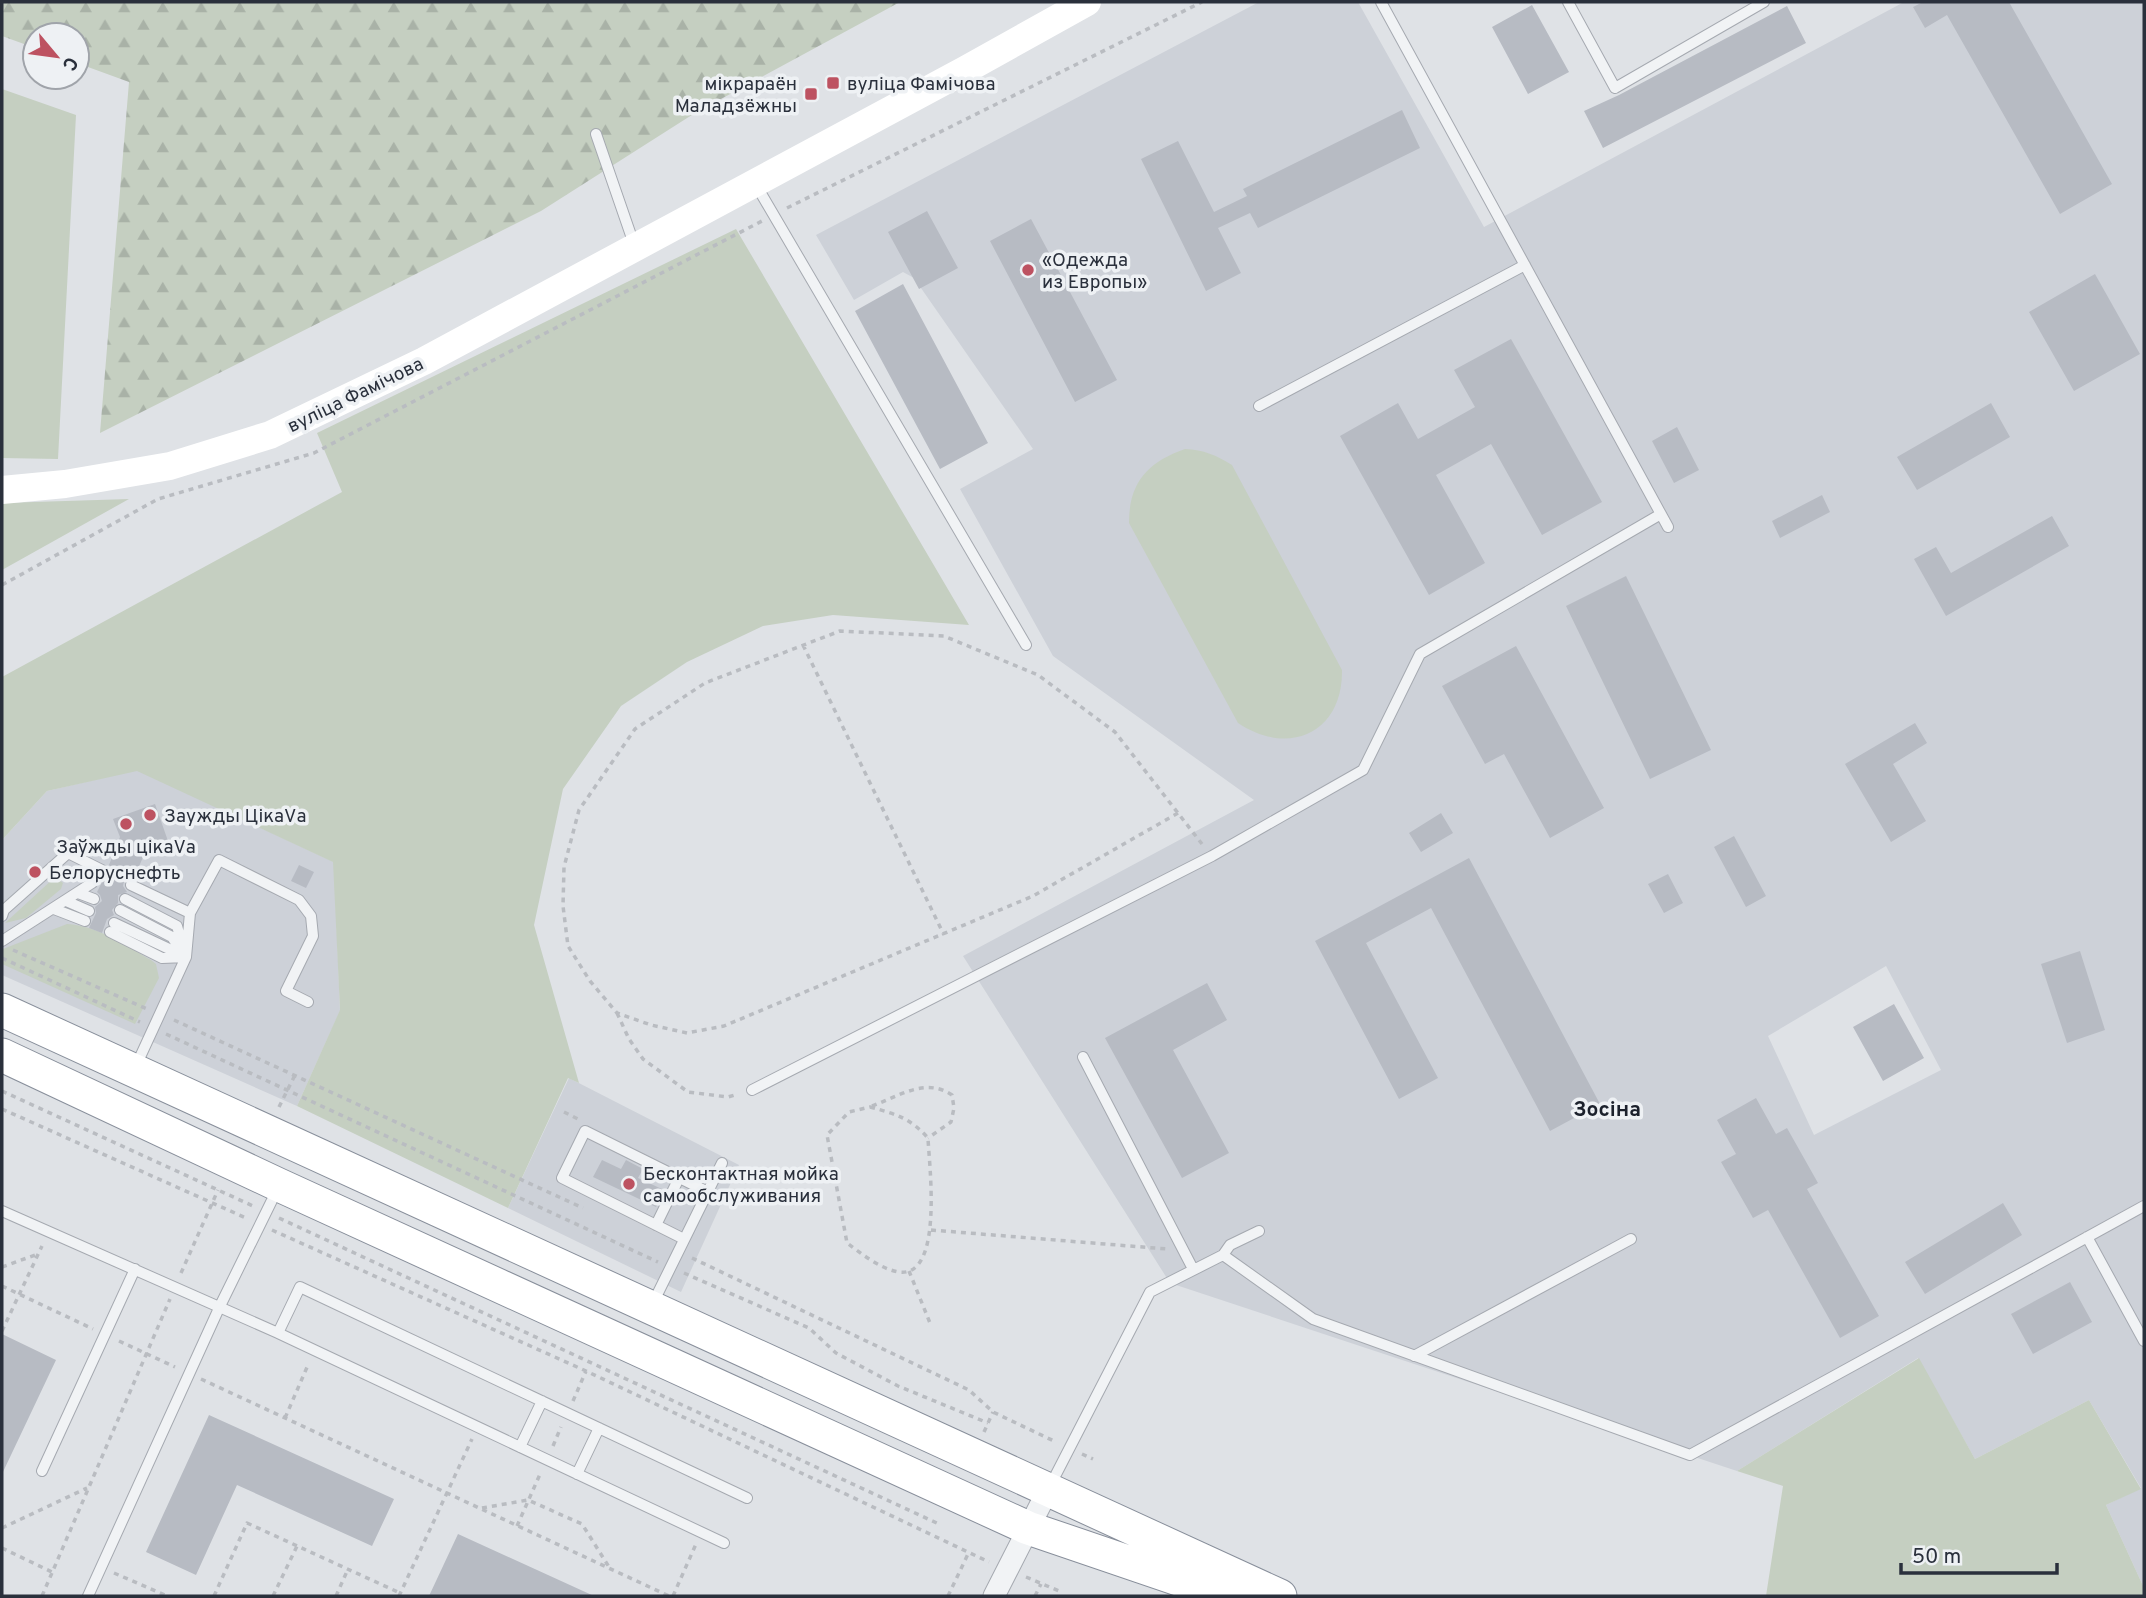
<svg xmlns="http://www.w3.org/2000/svg" width="2146" height="1598" font-family="Overpass,sans-serif">
	<style>
		.built { fill: #cdd1d8; fill-rule: evenodd }
		.green { fill: #c5cfc1 }
		.forest { fill: url(#forest-firs) }
		.building { fill: #b7bbc3 }
		.lines { fill: none; stroke-linecap: round; stroke-linejoin: round }
		.service-casing { stroke: #a5a9b0; stroke-width: 12 }
		.minor-casing { stroke: #a5a9b0; stroke-width: 23 }
		.trunk-casing { stroke: #888f9b; stroke-width: 35 }
		.path { stroke: #b9bcc1; stroke-width: 3.5; stroke-dasharray: 5 5; stroke-linecap: butt }
		.service { stroke: #f1f3f5; stroke-width: 10 }
		.minor { stroke: #f1f3f5; stroke-width: 21 }
		.secondary { stroke: #fff; stroke-width: 28 }
		.trunk { stroke: #fff; stroke-width: 33 }
		.poi-dot { fill: #bd5261; stroke: #eef1f4; stroke-width: 2.5 }
		.labels { text-anchor: middle; stroke-width: 7; stroke-linejoin: round; paint-order: stroke }
		.poi-label { font-size: 19px; fill: #2a303c; stroke: #eef1f4; text-anchor: start }
		.street-label { font-size: 19px; fill: #2a303c; stroke: #eef1f4 }
		.neighbourhood-label { font-size: 21px; font-weight: bold; fill: #1c212c; stroke: #eef1f4 }
	</style>
	<defs>
		<pattern id="forest-firs" width="22" height="20" patternUnits="userSpaceOnUse" patternTransform="scale(1.75)"><rect width="22" height="20" fill="#c5cfc1"/><path d="M5 1l3.5 6h-7zM16 11l3.5 6h-7z" fill="#a9b2a7"/></pattern>
	</defs>
	<rect width="100%" height="100%" fill="#dfe2e6"/>
	<path class="built" d="M1259,2H1358L1484,227L1904,2H2144V1588L2106,1505L2141,1488L2089,1400L1975,1459L1918,1358L1737,1471L1170,1283L963,956L1254,800L1053,656L960,489L1033,449L914,278L903,272L854,300L816,235ZM1886,966L1941,1070L1814,1135L1768,1036Z
		M137,770L334,862L340,1011L297,1106L2,975V840L47,791Z
		M569,1078L739,1165L681,1292L508,1208Z"/>
	<path class="green" d="M2,89L76,115L58,459L2,458Z
		M736,229L969,625L833,615L763,626L687,662L621,706L563,789L534,925L579,1083L568,1078L508,1208L297,1106L340,1010L333,862L137,771L47,791L2,840V677L342,492L317,433Z
		M1185,449C1204,450 1216,455 1232,465L1342,670C1343,733 1289,757 1238,723L1129,523C1129,482 1148,462 1185,449Z
		M129,499L2,570V503Z
		M55,877L63,883L61,889L26,918L5,923Z
		M67,924C98,926 125,945 151,960L156,964L159,978L135,1024L2,964L3,949Z
		M1919,1358L1975,1459L2089,1400L2141,1489L2106,1505L2144,1588V1596H1766L1783,1486L1737,1471Z"/>
	<path class="forest" d="M2,2H900L695,113L541,211L100,433L129,82L77,63V35H35V48L2,36Z"/>
	<path class="building" d="M1923,2H2009L2112,184L2060,214L1947,15L1925,28L1913,7Z
		M1532,5L1569,72L1528,94L1492,27Z
		M1787,6L1806,43L1603,148L1584,111L1619,95Z
		M1402,110L1420,148L1258,228L1250,213L1218,228L1241,273L1206,291L1141,159L1178,141L1214,212L1247,196L1243,189Z
		M927,211L958,268L919,289L888,232Z
		M1031,219L1117,380L1075,402L990,241Z
		M2095,274L2140,354L2074,391L2029,312Z
		M903,284L988,443L940,469L855,311Z
		M1511,339L1602,502L1542,535L1491,444L1436,475L1485,563L1429,595L1340,436L1398,403L1418,439L1475,407L1454,370Z
		M1991,403L2010,437L1917,490L1897,457Z
		M1677,427L1699,470L1674,483L1652,441Z
		M1822,495L1830,512L1780,538L1772,521Z
		M2052,516L2069,546L1946,616L1914,559L1936,547L1951,573Z
		M1626,576L1711,750L1650,779L1566,606Z
		M1516,646L1604,808L1550,838L1504,754L1485,764L1442,686Z
		M1915,723L1927,743L1893,764L1926,821L1891,842L1845,764Z
		M155,804L168,841L147,848L134,878L130,877L124,881L123,886L127,892L118,895V903L112,910L114,915L107,919L102,933L89,928L96,913L95,907L102,901L100,895L97,892L100,886L104,879H110L113,875V868L109,865L120,837L113,819Z
		M1441,813L1453,833L1421,852L1409,833Z
		M1734,836L1766,896L1746,907L1714,847Z
		M1469,858L1600,1104L1550,1131L1431,908L1366,943L1438,1078L1399,1099L1315,941Z
		M299,865L314,872L306,888L291,881Z
		M1668,874L1683,903L1664,913L1648,884Z
		M2080,951L2105,1030L2067,1043L2041,964Z
		M1207,983L1227,1020L1173,1050L1229,1153L1182,1178L1105,1038Z
		M1894,1004L1924,1058L1883,1081L1853,1027Z
		M1756,1098L1776,1134L1787,1128L1818,1183L1807,1189L1879,1316L1840,1338L1768,1210L1753,1218L1721,1162L1736,1154L1717,1120Z
		M602,1160L621,1169L626,1160L643,1169L638,1178L664,1190L656,1207L593,1177Z
		M2003,1203L2022,1235L1925,1294L1905,1262Z
		M2070,1282L2092,1322L2033,1354L2011,1314Z
		M2,1334L56,1360L2,1474Z
		M209,1415L394,1499L372,1546L237,1485L196,1575L146,1552Z
		M458,1534L594,1596H429Z"/>
	<g class="lines">
		<g class="service-casing">
			<path id="service" d="M1381,2L1668,527
				M1568,2L1615,88L1764,2
				M596,134L635,247
				M756,185L1026,645
				M1259,406L1525,265
				M131,885L190,913L186,957L135,1068
				M78,893L94,899
				M125,899L177,926L184,951
				M66,901L89,911
				M54,909L85,921
				M120,910L172,937L180,949
				M190,913L219,860L299,900L311,916L313,936L286,991L308,1002
				M2,916L4,910L68,853L106,872
				M114,923L184,956
				M110,932L162,958L186,957
				M2,941L92,883L101,870
				M1083,1057L1193,1269
				M752,1090L1212,856L1363,770L1420,654L1661,514
				M2,1211L278,1333L724,1543
				M656,1225L679,1178
				M2087,1237L2144,1341
				M684,1239L562,1178L585,1131L708,1192
				M1223,1255L1313,1319L1690,1455L2144,1206
				M653,1303L722,1163
				M278,1333L300,1287L747,1498
				M1414,1356L1631,1239
				M520,1447L542,1401
				M42,1471L135,1269
				M577,1474L599,1428
				M1050,1486L1150,1292L1223,1255L1230,1245L1259,1231
				M88,1596L220,1306L278,1188"/>
		</g>
		<g class="minor-casing">
			<path id="minor" d="M994,1596L1049,1488"/>
		</g>
		<g class="trunk-casing">
			<path id="trunk" d="M2,1010L1280,1596
				M2,1055L279,1185L1028,1528L1228,1596"/>
		</g>
		<path class="path" d="M787,208L1202,2
			M2,585L158,499L314,453L762,221
			M803,645L944,935
			M1178,813L1033,896L724,1026L687,1033L651,1025L617,1013L590,981L568,946L563,906L564,867L579,810L635,729L705,683L840,631L944,636L1038,675L1115,732L1202,844
			M13,950L147,1009
			M2,958L140,1022
			M617,1013L629,1039L643,1059L688,1092L728,1097L738,1094
			M174,1020L583,1208
			M166,1034L658,1262
			M2,1091L253,1206
			M872,1106C899,1096 926,1077 952,1095L954,1108L951,1122L928,1138
			M279,1107L294,1077
			M870,1107C896,1114 910,1118 928,1138C929,1164 944,1278 899,1272C880,1269 862,1254 847,1243L827,1135L849,1112Z
			M2,1109L246,1218
			M564,1112L578,1119
			M279,1218L941,1525
			M272,1230L586,1371L989,1562
			M931,1230L1167,1249
			M692,1258L969,1390L993,1412L1056,1442
			M2,1267L38,1254
			M909,1271L930,1323
			M181,1273L218,1190
			M684,1273L809,1328L836,1353L898,1386L988,1423
			M2,1286L93,1329
			M2,1331L42,1246
			M119,1341L175,1367
			M201,1379L669,1596
			M573,1401L586,1371
			M285,1418L308,1365
			M984,1432L993,1412
			M553,1446L561,1427
			M1082,1454L1093,1459
			M482,1508L528,1500L582,1524L609,1567
			M517,1526L541,1472
			M2,1528L87,1488
			M2,1548L52,1572
			M114,1573L167,1596
			M1026,1577L1059,1591
			M42,1596L170,1299
			M214,1596L247,1523L400,1593
			M273,1596L297,1546
			M336,1596L348,1569
			M399,1596L472,1439
			M673,1596L696,1544
			M948,1596L968,1554
			M1035,1596L1041,1584"/>
		<use href="#service" class="service"/>
		<use href="#minor" class="minor"/>
		<path class="secondary" d="M2,490L65,484L170,466L270,435L424,361L965,70L1087,2"/>
		<use href="#trunk" class="trunk"/>
	</g>
	<g class="poi-dot">
		<rect x="826" y="76" width="14" height="14" rx="3.5"/>
		<rect x="804" y="87" width="14" height="14" rx="3.5"/>
		<circle cx="1028" cy="270" r="7"/>
		<circle cx="150" cy="815" r="7"/>
		<circle cx="126" cy="824" r="7"/>
		<circle cx="35" cy="872" r="7"/>
		<circle cx="629" cy="1184" r="7"/>
	</g>
	<g class="labels">
		<g class="poi-label">
			<text x="797" y="90" text-anchor="end">мікрараён<tspan x="797" dy="22">Маладзёжны</tspan></text>
			<text x="847" y="90">вуліца Фамічова</text>
			<text x="1042" y="266">«Одежда<tspan x="1042" dy="22">из Европы»</tspan></text>
			<text x="164" y="822">Заужды ЦікаVа</text>
			<text x="126" y="853" text-anchor="middle">Заўжды цікаVа</text>
			<text x="49" y="879">Белоруснефть</text>
			<text x="643" y="1180">Бесконтактная мойка<tspan x="643" dy="22">самообслуживания</tspan></text>
		</g>
		<g class="street-label">
			<text transform="translate(355 394) rotate(-26)" y="7">вуліца Фамічова</text>
		</g>
		<g class="neighbourhood-label">
			<text x="1607" y="1116">Зосіна</text>
		</g>
	</g>
	<rect width="2146" height="1598" fill="none" stroke="#2a303c" stroke-width="7"/>
	<g transform="translate(56 56) rotate(119)"><circle r="33" fill="#eef1f4" stroke="#a0a4aa" stroke-width="2"/>
	<path d="M0-5L12 26L0 18L-12 26Z" fill="#bd5261"/>
	<text y="-10" font-size="19" font-weight="bold" text-anchor="middle" fill="#2a303c">С</text>
	</g>
	<path d="M1901 1563v10h156v-10" fill="none" stroke="#2a303c" stroke-width="3.5"/>
	<text x="1912" y="1563" font-size="21" fill="#2a303c" stroke="#eef1f4" stroke-width="5" paint-order="stroke">50 m</text>
</svg>
